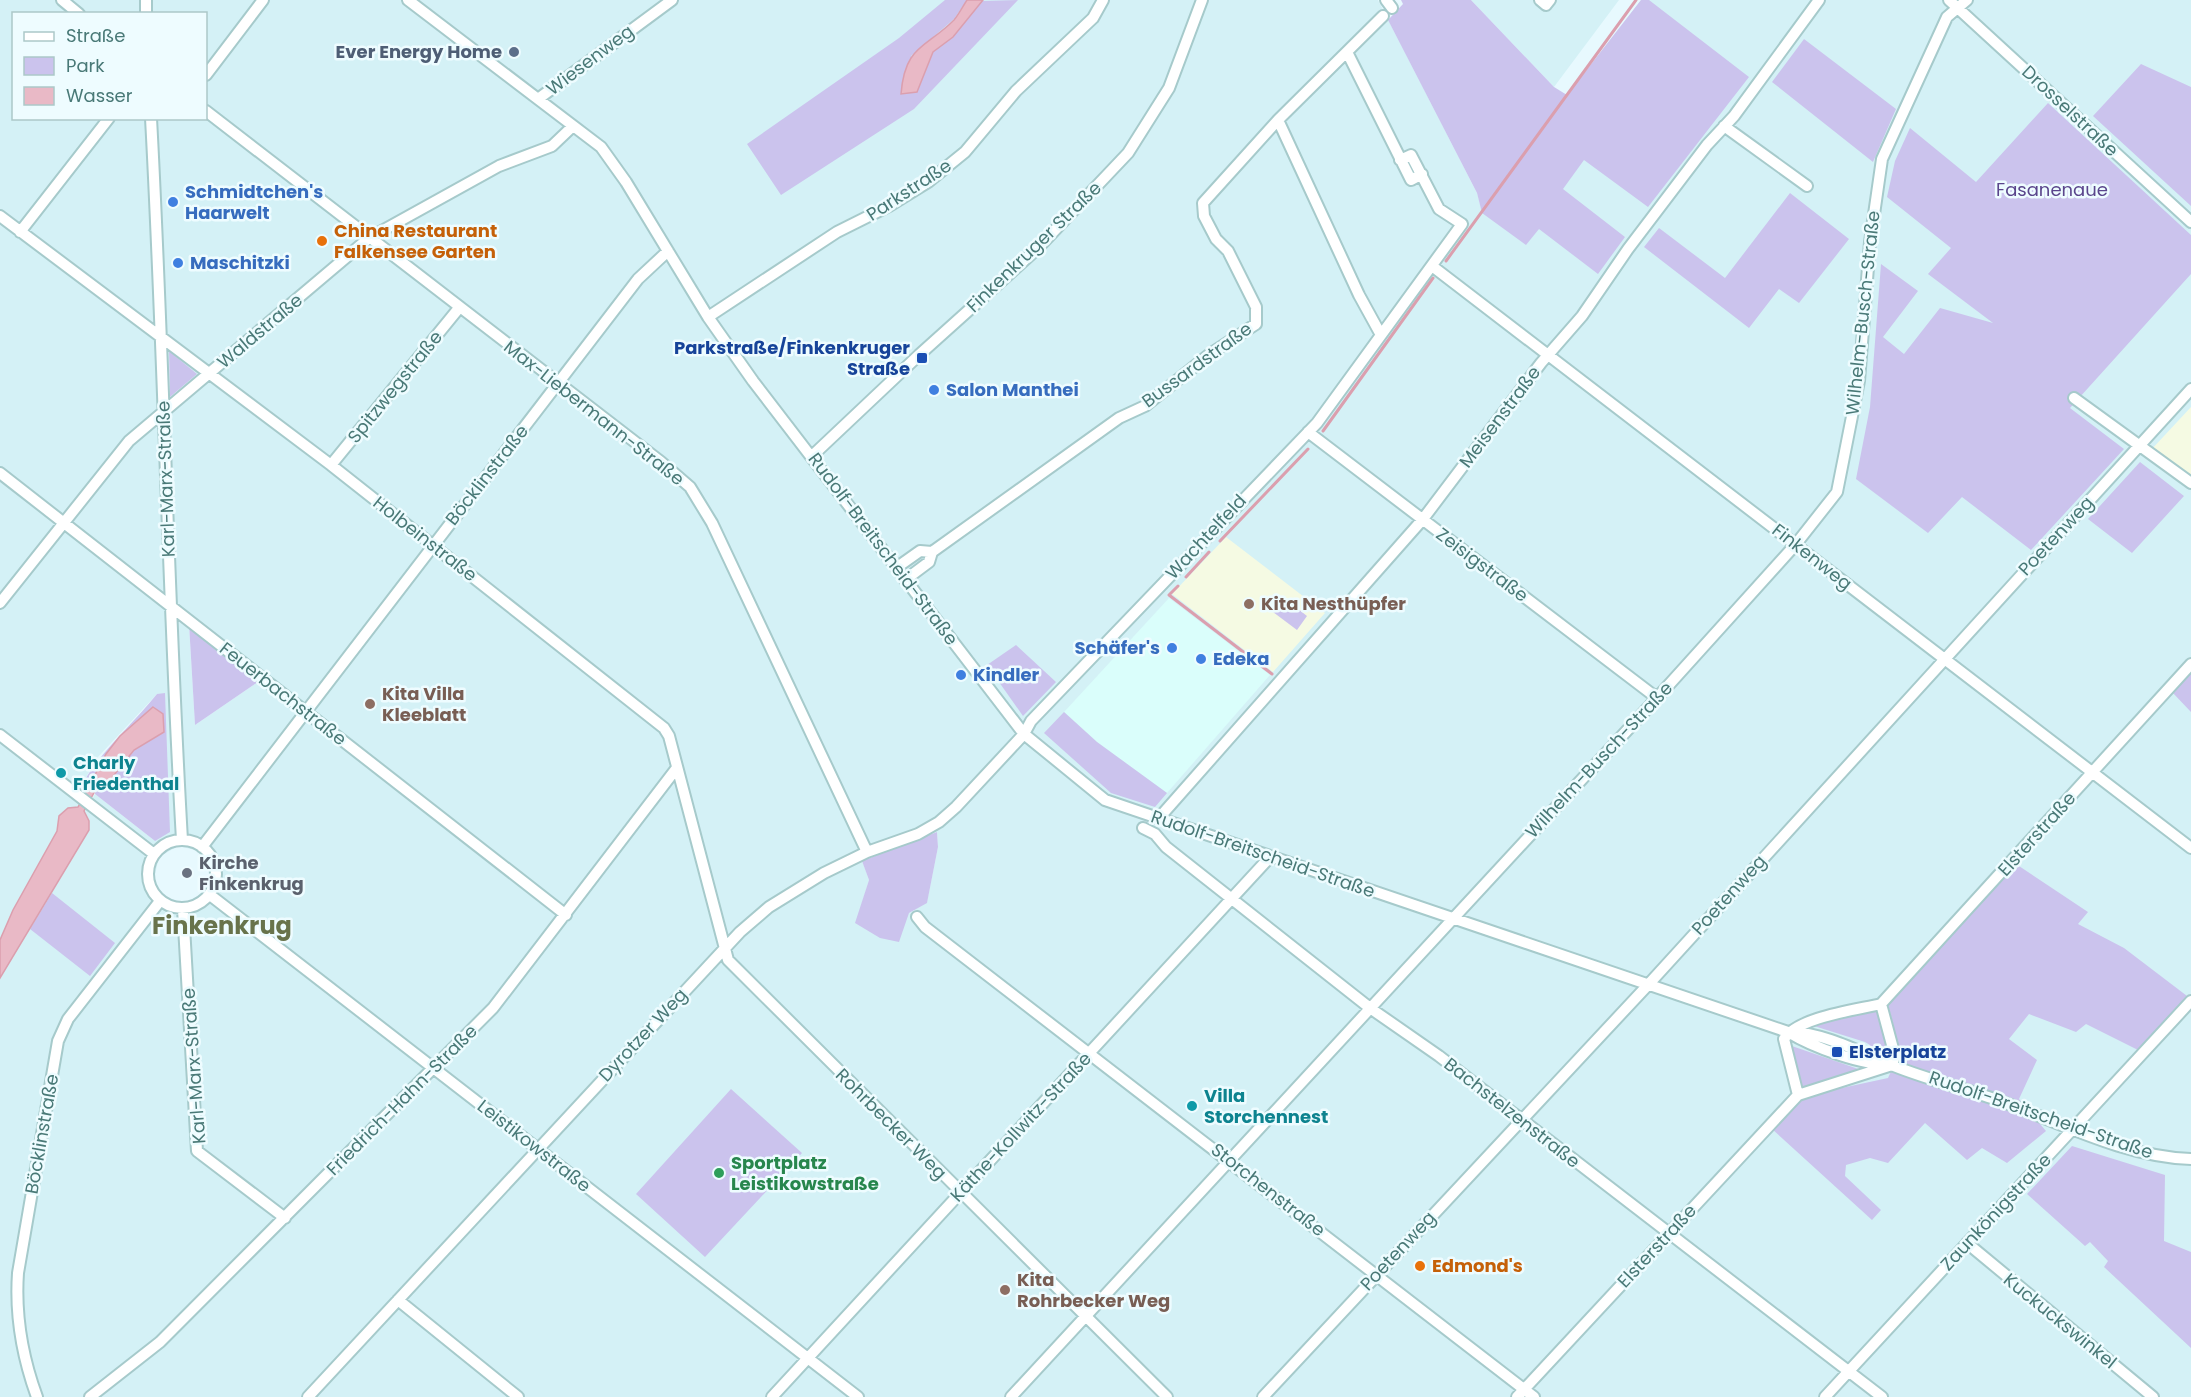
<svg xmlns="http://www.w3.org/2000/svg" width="2191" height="1397" font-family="Poppins,sans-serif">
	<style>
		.residential { fill: #d4f1f6; fill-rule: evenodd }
		.commercial { fill: #dafefb }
		.education { fill: #f5fae3 }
		.green { fill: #cbc3ed }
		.water { fill: #e9b9c6; stroke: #db9fae; stroke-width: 1.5 }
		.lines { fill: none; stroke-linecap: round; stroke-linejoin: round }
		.stream { stroke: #db9fae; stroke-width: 3 }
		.minor-casing { stroke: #a6cacb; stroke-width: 14 }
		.minor { stroke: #fff; stroke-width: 10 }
		.service-dot { fill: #5c6f8a; stroke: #eefcff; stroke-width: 2 }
		.shop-dot { fill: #3f7fe0; stroke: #eefcff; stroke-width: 2 }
		.food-dot { fill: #e8710a; stroke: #eefcff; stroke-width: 2 }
		.transit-dot { fill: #1a4fb4; stroke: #eefcff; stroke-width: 2 }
		.education-dot { fill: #8d6e63; stroke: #eefcff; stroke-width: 2 }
		.culture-dot { fill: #0f9aa8; stroke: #eefcff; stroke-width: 2 }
		.worship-dot { fill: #6b7280; stroke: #eefcff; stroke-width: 2 }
		.leisure-dot { fill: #2e9e5b; stroke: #eefcff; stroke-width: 2 }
		.labels { text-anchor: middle; stroke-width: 5; stroke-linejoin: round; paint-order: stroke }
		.service-label { font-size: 18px; font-weight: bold; fill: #4e5e75; stroke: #eefcff; text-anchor: end }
		.street-label { font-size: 18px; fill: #497977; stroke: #eefcff }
		.park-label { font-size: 18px; fill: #5a458c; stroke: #eefcff }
		.shop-label { font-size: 18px; font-weight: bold; fill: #366cbe; stroke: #eefcff; text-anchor: start }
		.food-label { font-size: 18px; font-weight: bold; fill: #c56008; stroke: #eefcff; text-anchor: start }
		.transit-label { font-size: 18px; font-weight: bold; fill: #164399; stroke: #eefcff; text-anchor: end }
		.education-label { font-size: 18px; font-weight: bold; fill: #785e54; stroke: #eefcff; text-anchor: start }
		.culture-label { font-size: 18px; font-weight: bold; fill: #0d838f; stroke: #eefcff; text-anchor: start }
		.worship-label { font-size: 18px; font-weight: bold; fill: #5b616d; stroke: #eefcff; text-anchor: start }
		.leisure-label { font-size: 18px; font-weight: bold; fill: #27864d; stroke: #eefcff; text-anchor: start }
		.district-label { font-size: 24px; font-weight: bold; fill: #68734b; stroke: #eefcff }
	</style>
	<rect width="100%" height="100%" fill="#e7f9fe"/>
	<path class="residential" d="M0,0H1378L1477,193L1482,212L1641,0H2191V1397H0V978L89,830V821L84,812L95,794L155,841L157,694L98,757L82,784L88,789L78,807L68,808L58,823L57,831L13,910L0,940ZM14,14H206V118H14ZM169,351L196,374L171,397H170ZM189,625L258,682L195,725ZM937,832L938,847L927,902L909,913L856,923L869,880L862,860ZM178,846L199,851L210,870L205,891L187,903L165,898L154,879L159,857Z
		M1471,0H1619L1554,87Z"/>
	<path class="commercial" d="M1169,598L1270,675L1167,793L1097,742L1064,712Z"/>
	<path class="education" d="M2191,407V476L2151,450Z
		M1226,537L1325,613L1273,672L1172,594Z"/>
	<path class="green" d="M945,0H967L954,19L911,56L917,92L933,52L953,37L982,1L1018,0L914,109L781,195L747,144L899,38Z
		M1401,0H1471L1554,87L1567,95L1641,0H1649L1749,77L1648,207L1584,160L1563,189L1625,237L1598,274L1539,229L1526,245L1482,213L1477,193L1388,20L1403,4Z
		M1804,39L1896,109L1873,162L1772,82Z
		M2141,64L2191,87V206L2093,116Z
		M2048,103L2191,235V274L2070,408L2124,449L2031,550L1962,497L1928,533L1856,479L1870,407L1881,264L1918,291L1883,337L1904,354L1940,308L1993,323L1928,274L1951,248L1887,197L1895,161L1910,128L1976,182Z
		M1790,193L1849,239L1799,303L1779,289L1749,328L1644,247L1659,228L1725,278Z
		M169,351L197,374L170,397Z
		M2140,462L2184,496L2132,553L2088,519Z
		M1284,598L1307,616L1297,630L1273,612Z
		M189,624L258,682L195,725Z
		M1016,645L1056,682L1023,716L987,665Z
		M2191,671V712L2172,692Z
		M165,693L170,832L155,841L95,794V791L107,784L134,750L163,732L154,707L120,736L88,789L82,784C104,748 131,726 157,694Z
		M1064,712L1097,742L1167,793L1155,807L1111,793L1044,733Z
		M937,832L938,847L927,903L909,913L899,942L880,938L855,923L869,880L862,861Z
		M2013,862L2088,912L2078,924L2124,948L2191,999L2142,1052L2086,1024L2076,1032L2029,1014L2009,1039L2037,1060L2019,1099L2046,1131L2007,1163L1982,1148L1967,1160L1925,1123L1888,1163L1870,1158L1846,1165L1845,1176L1881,1210L1872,1220L1771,1128L1800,1097L1888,1078L1900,1052L1888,1004Z
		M52,893L115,943L90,976L30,929Z
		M1879,1008L1890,1058L1869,1051L1870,1045L1865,1042L1814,1026Z
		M1789,1045L1867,1072L1800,1092Z
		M731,1089L802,1153L705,1257L636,1194Z
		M2072,1146L2165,1175L2164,1241L2191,1252V1348L2104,1267L2108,1261L2090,1242L2085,1246L2027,1194Z"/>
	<path class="water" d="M967,0H983L953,37L933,52L917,92L901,94C905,45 925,49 954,20C959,14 963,6 967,0Z
		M153,707L163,714L164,732L134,750L107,784L95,791L84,811L89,821V830L0,978V940L13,910L57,831L59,816L68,808L78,807L106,754L120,736Z"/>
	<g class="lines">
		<path class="stream" d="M1446,261L1636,0
			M1323,431L1433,278
			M1220,541L1308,449
			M1186,577L1209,552
			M1178,586L1169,595L1272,674"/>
		<g class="minor-casing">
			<path id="minor" d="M62,0L79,14
				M146,0V14
				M408,0L601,147L626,182L708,317L753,381L1024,734L1105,800L1788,1032C1814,1048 1862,1065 1892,1065
				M1386,0L1392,8
				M1540,0L1546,5L1550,0
				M1949,0L2191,222
				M1347,52L1411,180L1422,174
				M206,75L263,0
				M538,99L672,0
				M206,111L661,462L690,487L712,523L867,852
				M151,118C164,359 168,600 182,840
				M1278,120L1359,295L1381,335
				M1724,126L1807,186
				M0,216L331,465L664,728L669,736L728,960L1167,1397
				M20,232L109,118
				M1432,266L2191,848
				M708,317L837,232L889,206L928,182L965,152L1016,91L1093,18L1103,0
				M2074,398L2191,483
				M1308,432L1657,698
				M812,456L919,355L1038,248L1128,153L1169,88L1202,0
				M331,465L459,308
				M0,473L566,915
				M896,568L920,551L932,552L1119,418L1145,406L1210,354L1256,324V307L1228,251L1216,239L1204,216L1203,203L1278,120L1383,16
				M905,580L929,562L932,552
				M0,603L129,441L369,238L499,166L552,146L573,126
				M0,735L154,854
				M1159,818L1423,519L1541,363L1582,316L1628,249L1707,145L1734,116L1819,0
				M1143,828L1155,834L1166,847L1370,1008L1439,1056L1882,1397
				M148 874a34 34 0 1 1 68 0a34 34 0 1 1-68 0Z
				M202,847L638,279L668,251
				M210,895L858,1397
				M183,909L197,1151L285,1218
				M917,917L925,927L1534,1397
				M1881,1004L2191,664
				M1790,1032C1826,1033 1861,1053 1894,1066C1929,1080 1967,1089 2003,1102C2063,1124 2126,1157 2191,1159
				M1798,1095L1784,1039C1798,1017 1856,1010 1881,1004
				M1798,1095L1892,1065L1895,1056L1881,1004
				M1967,1243L2153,1397
				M398,1300L518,1397
				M37,1397C22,1356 15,1316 18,1273L58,1041L68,1019L160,901
				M90,1397L160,1342L493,1008L676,769
				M308,1397L740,932L769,907L824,873L867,852L918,834L939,822L956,807L1024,734L1031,721L1317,423L1462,224L1439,209L1411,155L1400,160
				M772,1397L1270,857
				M1011,1397L1657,698L1796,544L1837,492L1859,381L1870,242L1882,159L1947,17L1967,0
				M1263,1397L1647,986L2191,389
				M1517,1397L1798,1095
				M1825,1397L2191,1001"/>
		</g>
		<use href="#minor" class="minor"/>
	</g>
	<circle class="service-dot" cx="514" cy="52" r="6"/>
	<g class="shop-dot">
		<circle cx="173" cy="202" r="6"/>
		<circle cx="178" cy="263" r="6"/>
		<circle cx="934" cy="390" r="6"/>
		<circle cx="1172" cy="648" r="6"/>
		<circle cx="1201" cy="659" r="6"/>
		<circle cx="961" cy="675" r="6"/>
	</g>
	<g class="food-dot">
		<circle cx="322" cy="241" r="6"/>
		<circle cx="1420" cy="1266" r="6"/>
	</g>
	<g class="transit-dot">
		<rect x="916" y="352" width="12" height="12" rx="3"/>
		<rect x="1831" y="1046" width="12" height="12" rx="3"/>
	</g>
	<g class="education-dot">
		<circle cx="1249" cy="604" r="6"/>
		<circle cx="370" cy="704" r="6"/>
		<circle cx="1005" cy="1290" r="6"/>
	</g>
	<g class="culture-dot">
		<circle cx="61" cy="773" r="6"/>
		<circle cx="1192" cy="1106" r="6"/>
	</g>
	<circle class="worship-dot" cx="187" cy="873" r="6"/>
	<circle class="leisure-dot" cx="719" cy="1173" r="6"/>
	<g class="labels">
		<g class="service-label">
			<text x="502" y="58">Ever Energy Home</text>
		</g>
		<g class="street-label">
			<text transform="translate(590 60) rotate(-37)" y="6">Wiesenweg</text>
			<text transform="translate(2070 111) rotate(43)" y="6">Drosselstraße</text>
			<text transform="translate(909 190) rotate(-33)" y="6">Parkstraße</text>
			<text transform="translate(1034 247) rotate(-44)" y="6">Finkenkruger Straße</text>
			<text transform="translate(1863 313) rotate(-84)" y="6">Wilhelm-Busch-Straße</text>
			<text transform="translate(260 331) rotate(-40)" y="6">Waldstraße</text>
			<text transform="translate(1197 365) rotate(-36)" y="6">Bussardstraße</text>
			<text transform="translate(395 387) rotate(-51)" y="6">Spitzwegstraße</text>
			<text transform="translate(594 413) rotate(38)" y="6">Max-Liebermann-Straße</text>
			<text transform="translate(1500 417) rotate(-53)" y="6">Meisenstraße</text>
			<text transform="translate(487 475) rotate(-52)" y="6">Böcklinstraße</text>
			<text transform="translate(166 479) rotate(-92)" y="6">Karl-Marx-Straße</text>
			<text transform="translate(2056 536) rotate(-47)" y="6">Poetenweg</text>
			<text transform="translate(1206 537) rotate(-47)" y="6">Wachtelfeld</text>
			<text transform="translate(425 539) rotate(38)" y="6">Holbeinstraße</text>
			<text transform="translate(883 549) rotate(53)" y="6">Rudolf-Breitscheid-Straße</text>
			<text transform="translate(1812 557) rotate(38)" y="6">Finkenweg</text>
			<text transform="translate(1482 565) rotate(37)" y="6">Zeisigstraße</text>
			<text transform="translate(283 694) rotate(38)" y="6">Feuerbachstraße</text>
			<text transform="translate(1599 760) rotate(-47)" y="6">Wilhelm-Busch-Straße</text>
			<text transform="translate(2037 834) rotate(-48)" y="6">Elsterstraße</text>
			<text transform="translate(1263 854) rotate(19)" y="6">Rudolf-Breitscheid-Straße</text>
			<text transform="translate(1729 895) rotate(-48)" y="6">Poetenweg</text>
			<text transform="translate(643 1035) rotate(-47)" y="6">Dyrotzer Weg</text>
			<text transform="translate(194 1066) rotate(-94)" y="6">Karl-Marx-Straße</text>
			<text transform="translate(402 1100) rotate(-45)" y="6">Friedrich-Hahn-Straße</text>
			<text transform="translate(1512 1113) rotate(38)" y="6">Bachstelzenstraße</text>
			<text transform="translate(2041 1115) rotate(19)" y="6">Rudolf-Breitscheid-Straße</text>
			<text transform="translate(891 1124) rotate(45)" y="6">Rohrbecker Weg</text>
			<text transform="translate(1021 1127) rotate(-47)" y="6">Käthe-Kollwitz-Straße</text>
			<text transform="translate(42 1134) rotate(-80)" y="6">Böcklinstraße</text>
			<text transform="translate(534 1146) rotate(38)" y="6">Leistikowstraße</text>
			<text transform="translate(1268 1190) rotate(38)" y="6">Storchenstraße</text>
			<text transform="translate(1996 1212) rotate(-47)" y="6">Zaunkönigstraße</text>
			<text transform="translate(1657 1246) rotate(-47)" y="6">Elsterstraße</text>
			<text transform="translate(1398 1251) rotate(-47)" y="6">Poetenweg</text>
			<text transform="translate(2060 1321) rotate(39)" y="6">Kuckuckswinkel</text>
		</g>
		<g class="park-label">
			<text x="2052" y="196">Fasanenaue</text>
		</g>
		<g class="shop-label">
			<text x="185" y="198">Schmidtchen's<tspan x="185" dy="21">Haarwelt</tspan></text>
			<text x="190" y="269">Maschitzki</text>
			<text x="946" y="396">Salon Manthei</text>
			<text x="1160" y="654" text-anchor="end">Schäfer's</text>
			<text x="1213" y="665">Edeka</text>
			<text x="973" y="681">Kindler</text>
		</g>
		<g class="food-label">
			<text x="334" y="237">China Restaurant<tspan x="334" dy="21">Falkensee Garten</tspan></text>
			<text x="1432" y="1272">Edmond's</text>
		</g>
		<g class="transit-label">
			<text x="910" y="354">Parkstraße/Finkenkruger<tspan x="910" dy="21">Straße</tspan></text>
			<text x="1849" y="1058" text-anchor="start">Elsterplatz</text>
		</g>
		<g class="education-label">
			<text x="1261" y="610">Kita Nesthüpfer</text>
			<text x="382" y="700">Kita Villa<tspan x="382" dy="21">Kleeblatt</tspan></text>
			<text x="1017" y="1286">Kita<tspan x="1017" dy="21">Rohrbecker Weg</tspan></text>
		</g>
		<g class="culture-label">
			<text x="73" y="769">Charly<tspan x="73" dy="21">Friedenthal</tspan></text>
			<text x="1204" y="1102">Villa<tspan x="1204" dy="21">Storchennest</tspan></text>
		</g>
		<g class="worship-label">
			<text x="199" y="869">Kirche<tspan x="199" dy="21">Finkenkrug</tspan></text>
		</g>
		<g class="leisure-label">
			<text x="731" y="1169">Sportplatz<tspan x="731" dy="21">Leistikowstraße</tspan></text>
		</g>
		<g class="district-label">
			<text x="222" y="934">Finkenkrug</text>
		</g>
	</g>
	<rect x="12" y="12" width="195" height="108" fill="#eefcff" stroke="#acc8c9" stroke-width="1.5"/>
	<rect x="24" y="32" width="30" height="9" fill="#ffffff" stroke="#acc8c9" stroke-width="1.5"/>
	<text x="66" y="42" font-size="18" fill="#497977">Straße</text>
	<rect x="24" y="57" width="30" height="18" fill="#cbc3ed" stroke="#acc8c9" stroke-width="1.5"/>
	<text x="66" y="72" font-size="18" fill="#497977">Park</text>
	<rect x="24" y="87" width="30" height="18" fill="#e9b9c6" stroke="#acc8c9" stroke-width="1.5"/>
	<text x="66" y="102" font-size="18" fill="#497977">Wasser</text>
</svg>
